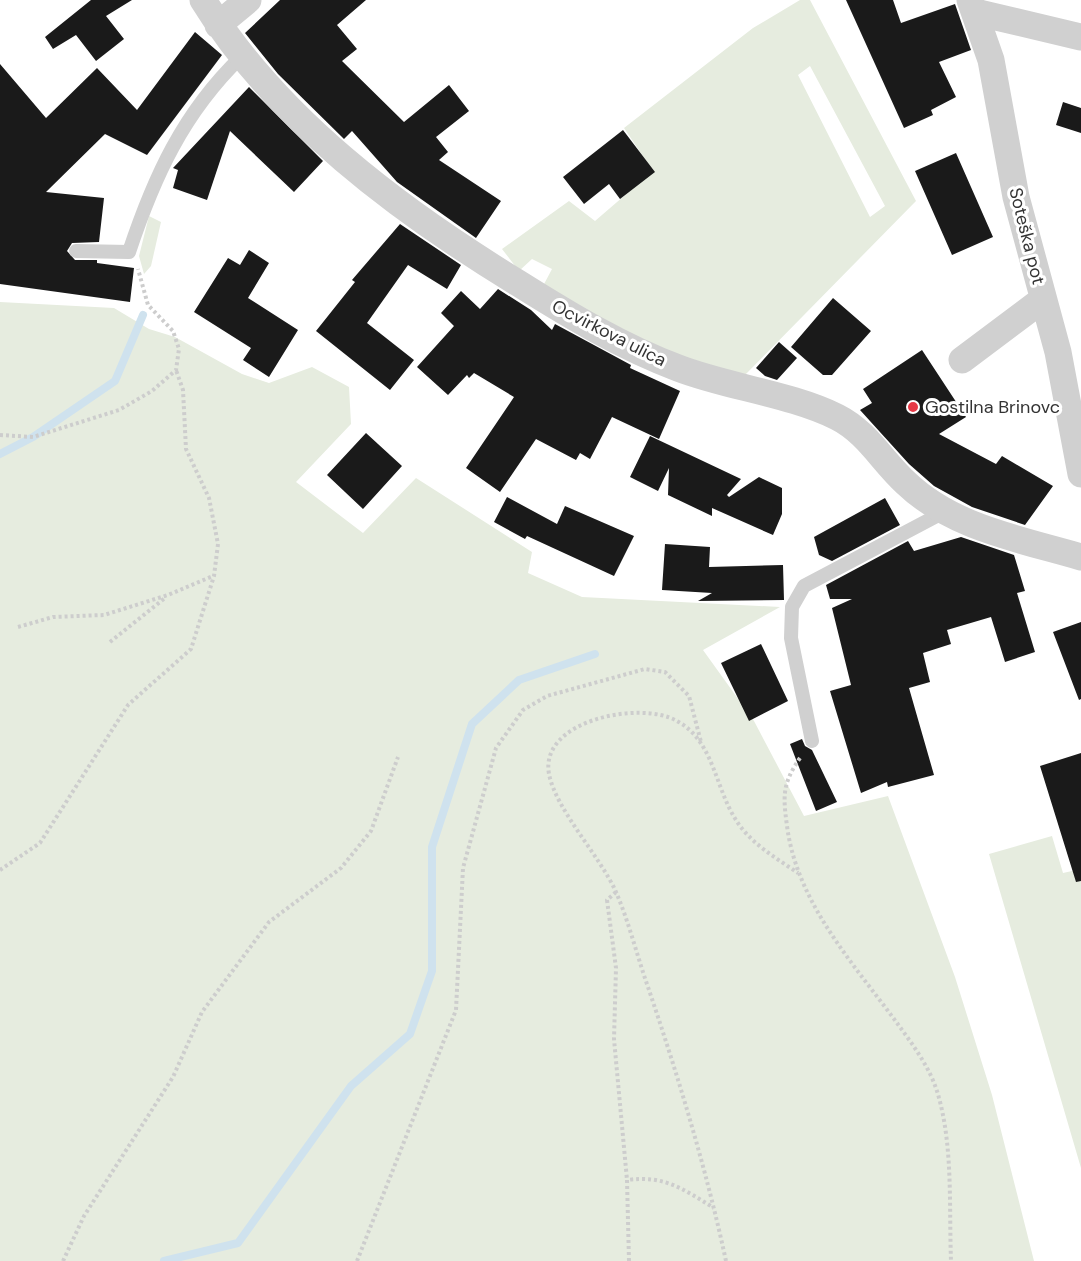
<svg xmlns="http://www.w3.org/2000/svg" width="1081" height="1261" font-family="'DM Sans',sans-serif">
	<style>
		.green { fill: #e6ecdf; fill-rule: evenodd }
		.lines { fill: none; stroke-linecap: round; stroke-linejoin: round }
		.stream { stroke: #cfe2ee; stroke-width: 8 }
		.building { fill: #1a1a1a }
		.path { stroke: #cdcdcd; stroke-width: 4; stroke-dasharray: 3 3; stroke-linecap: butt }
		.lane { stroke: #d0d0d0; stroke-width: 14 }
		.street { stroke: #d0d0d0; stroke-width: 27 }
		.poi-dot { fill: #e63946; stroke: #fff; stroke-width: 2 }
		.labels { text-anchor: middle; stroke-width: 6; stroke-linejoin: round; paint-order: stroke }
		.street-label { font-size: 18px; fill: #333; stroke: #fff }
		.poi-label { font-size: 18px; fill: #333; stroke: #fff; text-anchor: start }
	</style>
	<rect width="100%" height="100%" fill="#fff"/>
	<path class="green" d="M800,0H810L916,201L744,376L660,351L543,286L552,269L532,259L519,271L502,249L569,201L595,221L653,171L624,128L753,28ZM810,66L885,206L870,217L798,75Z
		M149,216L161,222L151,266L144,274L139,256Z
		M0,302L114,308L149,329L175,337L242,374L269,383L312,367L349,387L351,424L296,482L363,533L416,478L532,552L528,573L582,597L780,607L703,650L754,721L804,816L888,796L955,977L992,1095L1034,1261H0Z
		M1052,836L1063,873L1081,869V1168L989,854Z"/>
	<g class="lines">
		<path class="stream" d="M0,454L33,437L115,381L143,315
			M164,1261L238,1243L351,1086L410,1034L432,971V847L472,724L519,680L595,654"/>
	</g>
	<path class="building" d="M91,0H132L106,16L124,39L96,61L76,35L53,49L45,37Z
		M280,0H366L337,25L357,49L342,61L404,122L449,85L469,111L436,137L448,152L439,160L501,201L476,238L397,182L352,131L344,139L278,74L245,33Z
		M846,0H893L901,23L955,4L971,50L939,62L956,97L931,110L933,115L904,128Z
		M195,32L222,55L147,155L105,134L46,192L104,198L99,242L72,243L67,251L75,260H97V263L134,268L130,302L0,284V64L46,118L97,68L137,110Z
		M249,87L323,161L294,192L230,131L207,200L173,188L178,170L173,168Z
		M1063,102L1081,108V133L1056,125Z
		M623,130L655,172L620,199L609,184L584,204L563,177Z
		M956,153L993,237L952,255L915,171Z
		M400,224L461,265L447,289L408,265L367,323L414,360L390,390L316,331L355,282L352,280Z
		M249,250L269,263L248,298L298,330L269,377L243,360L251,348L194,312L228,258L240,265Z
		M498,289L531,310L552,330L555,324L631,365L630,368L680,391L659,439L612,417L590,459L580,453L576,460L536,439L500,492L466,468L514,397L474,373L469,378L467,375L448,395L417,367L454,326L441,313L461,291L480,309Z
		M833,298L871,331L832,375H823L791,347Z
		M779,342L797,358L777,380L765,376L756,368Z
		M922,350L966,417L939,434L996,464L1002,456L1053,486L1025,525L972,507L934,486L909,464L860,410L872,403L863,389Z
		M366,433L402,466L363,509L327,475Z
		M650,436L741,479L727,495L729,497L759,477L782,488V514L773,535L712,508V516L668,495L669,468L658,491L630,477Z
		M507,497L557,524L565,506L634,536L614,576L527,536L525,539L494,522Z
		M885,498L900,525L832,561L819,555L814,537Z
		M961,537L1014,555L1025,591L1017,593L1035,652L1005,662L991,617L947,630L951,644L923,653L930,682L909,688L934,775L888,787L887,782L861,793L830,691L851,685L832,608L852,599H830L826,585L908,541L914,551Z
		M665,544L710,547L709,567L783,565L784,600L698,601L712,593L662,590Z
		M1081,622V699L1079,700L1053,632Z
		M761,644L788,701L749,721L721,663Z
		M802,739L805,746L812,750L837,802L816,811L790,744Z
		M1081,753V881L1076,882L1040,766Z"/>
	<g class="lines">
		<path class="path" d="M0,435L33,437L119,410L152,391L176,370L179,349L173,331L148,305L138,269
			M18,627L53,617L104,615L168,595L213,576
			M110,642L165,598
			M800,758C782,784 783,796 787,826C797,903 853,963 897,1023C913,1045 932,1070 939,1098C953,1149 949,1208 951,1261
			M0,870L40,843L128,705L191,649L214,576L218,544L209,498L186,449L183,390L176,370
			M616,892L607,900L616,968L614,1039L627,1180
			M63,1261L84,1216L173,1077L202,1012L269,922L341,868L371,831L398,757
			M357,1261L456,1010L463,868L496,748L523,710L547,696L645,669L665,672L689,696L701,742
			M629,1261L627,1180C665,1175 683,1189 714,1208
			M726,1261C706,1168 678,1076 648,987C637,956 629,922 616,892C600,856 556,810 549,774C539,720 641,700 677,721C714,741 715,788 736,820C750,843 776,858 798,873"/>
		<path class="lane" d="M76,251L129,252C154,177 183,113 241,57
			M812,741L791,638L792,607L804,586L944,512"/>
		<path class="street" d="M203,0C276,119 400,211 518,283C569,315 622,347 678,368C727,387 791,394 837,417C867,432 882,461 906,483C953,528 1020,539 1081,557
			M970,0L991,60L1016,197L1058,352L1081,474
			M975,12L1081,37
			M218,25L248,0
			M962,360L1042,300"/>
	</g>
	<circle class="poi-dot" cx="913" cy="407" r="6"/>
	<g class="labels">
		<g class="street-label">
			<text transform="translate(1027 236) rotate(76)" y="6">Soteška pot</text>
			<text transform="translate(609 333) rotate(27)" y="6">Ocvirkova ulica</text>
		</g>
		<g class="poi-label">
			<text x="925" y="413">Gostilna Brinovc</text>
		</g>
	</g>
</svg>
